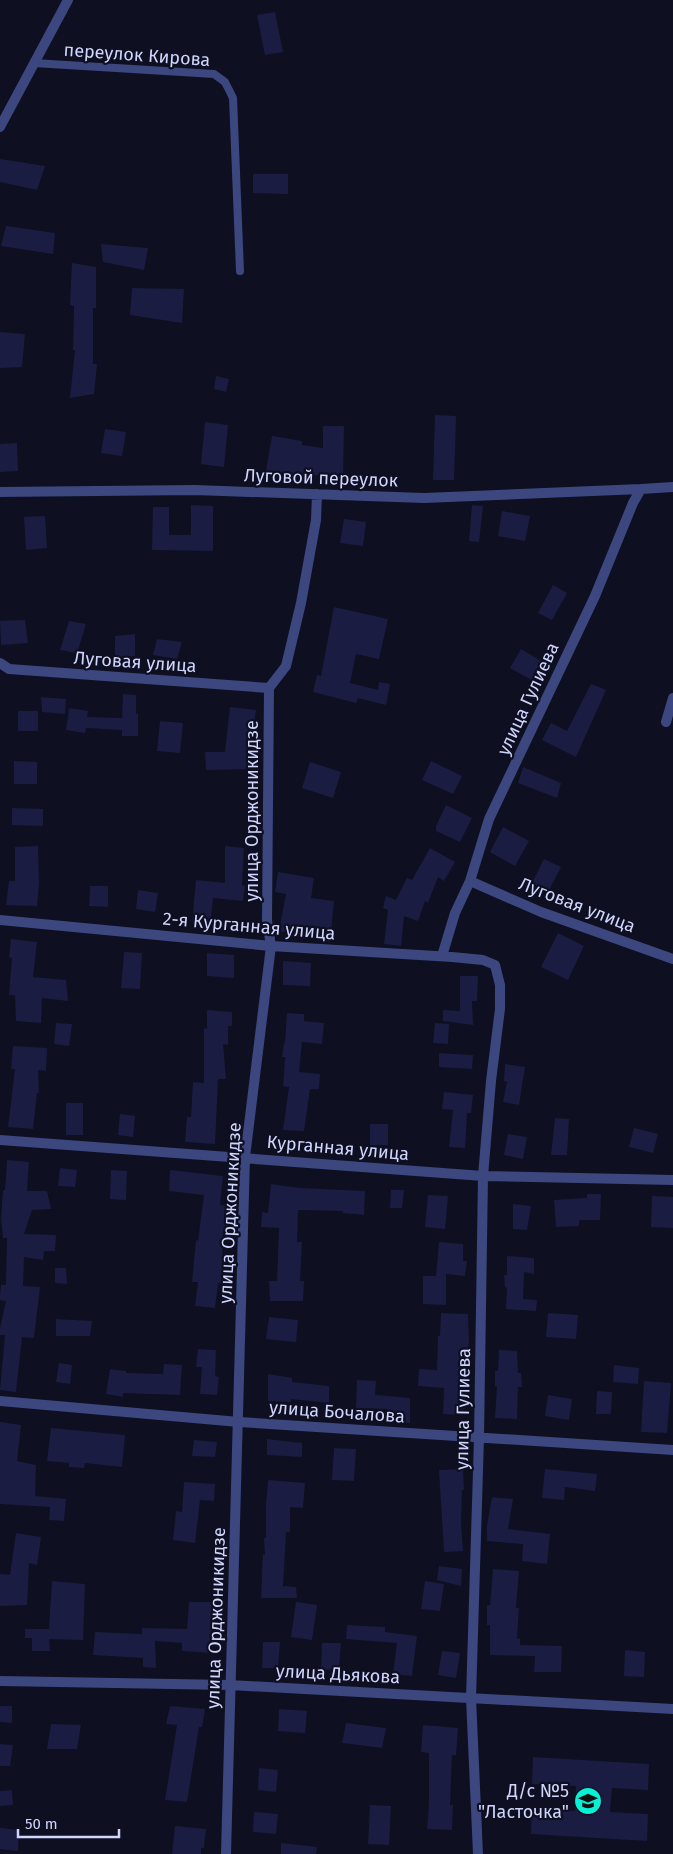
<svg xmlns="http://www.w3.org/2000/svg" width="673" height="1854" font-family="'Fira Sans',sans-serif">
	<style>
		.building { fill: #1b1c41 }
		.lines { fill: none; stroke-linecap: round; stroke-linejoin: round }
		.service { stroke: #3b477e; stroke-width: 8 }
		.minor { stroke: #3b477e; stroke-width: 10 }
		.tertiary { stroke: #3b477e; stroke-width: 10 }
		.labels { text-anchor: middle; stroke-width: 4.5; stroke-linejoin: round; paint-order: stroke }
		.street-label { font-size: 18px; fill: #d0d5fd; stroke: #0e0f21 }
		.poi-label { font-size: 18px; fill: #d0d5fd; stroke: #0e0f21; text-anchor: end }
	</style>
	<rect width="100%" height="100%" fill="#0e0f21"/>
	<path class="building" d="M275,12L283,52L265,55L257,15Z
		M0,159L45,166L37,190L0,182Z
		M253,174H288V194L253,193Z
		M6,226L55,233L53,254L1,246Z
		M101,244L148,248L144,270L103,262Z
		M72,263L96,267V308H93V364H97L94,394L70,398L75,350H73L74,306L70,305Z
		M132,288L184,289L182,323L130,315Z
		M0,332L25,334L22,367L0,368Z
		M216,376L229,379L226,392L214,389Z
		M435,415L456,416L454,480H433Z
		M205,422L228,425L224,467L201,464Z
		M323,426H344L343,475H305V478L285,475L284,480L265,476L272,436L302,441V445L323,448Z
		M105,429L126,432L122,456L101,453Z
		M17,443L18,471L0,472V444Z
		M191,505L213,506V551L152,550L153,507H169V535H191Z
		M472,505L483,506L479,542L469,541Z
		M502,511L530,516L525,541L498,536Z
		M45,516L47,548L26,550L24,517Z
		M344,519L366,522L363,546L340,543Z
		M553,585L567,593L552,620L538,613Z
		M334,607L388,619L379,659L356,654L350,683L378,690L379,682L390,684L386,705L358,698L356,703L313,692L317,675L321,676Z
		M25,620L28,643L1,645L0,621Z
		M69,621L86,624L77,653L60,650Z
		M135,634V656L115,658V636Z
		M157,639L182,642L177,659L153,655Z
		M521,649L548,665L537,683L510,668Z
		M591,684L606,690L576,757L542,740L551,723L567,731Z
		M123,694L136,695V714H138V736H122V730L86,728L85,733L66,730L69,708L88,711L87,717L122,718Z
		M41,697L66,699L65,714L42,712Z
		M230,707L256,710L252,741L253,769L206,770L205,752H225Z
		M18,711H38V731H18Z
		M160,721L183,723L180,753L157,751Z
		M14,761L37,762V784H14Z
		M431,761L462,776L453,794L422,780Z
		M310,762L341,772L333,798L302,788Z
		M523,767L561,783L557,798L518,783Z
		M446,805L472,818L460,842L436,831V826Z
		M12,808L43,809V826L12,825Z
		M503,827L529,841L515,866L490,852Z
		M38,846L39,883L37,906L6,905L9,881H15V847Z
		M225,846L244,848L242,885L245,886L243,901L213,898L210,926L192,924L196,880L225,883Z
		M430,848L455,862L444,881L438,877L428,903L425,901L418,921L404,916L401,946L384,944L388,910L383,908L386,896L396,900L407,878L412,880Z
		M544,859L561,867L548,892L532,883Z
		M278,872L314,878L311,898L334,901L330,942L314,940L315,938L279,931L286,894L275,892Z
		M90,886H108V907L89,906Z
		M138,890L158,893L155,912L136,909Z
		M558,933L584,946L568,980L541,967Z
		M11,939L37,942L33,977L66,980L68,1001L42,998L41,1023L16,1021L15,995H9L12,958L9,957Z
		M124,952L142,953L140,989L121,988Z
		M207,953L234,955V978L207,976Z
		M283,961L311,963L310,986L283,985Z
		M460,976H478L477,1001H472L473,1025L443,1021V1010L460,1011Z
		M207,1010L232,1012V1026H228V1045L223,1044L226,1079H218L215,1144L185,1142L187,1117H191L193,1082L204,1083V1028L207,1029Z
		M287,1013L304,1014V1021L324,1023L322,1044L302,1042L299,1072L320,1074L319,1089H310L304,1131L283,1130L289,1087L283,1086L285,1057H282L284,1043H285Z
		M56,1023L72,1024L69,1046L54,1044Z
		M435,1023L449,1024L448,1044L433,1043Z
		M13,1046L47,1048L46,1071L38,1070L39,1093H37L33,1129L8,1127L15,1069H11Z
		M439,1053L473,1055L472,1069L439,1067Z
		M505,1064L525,1067L519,1105L503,1102L507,1082L504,1081Z
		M444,1092L473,1095L471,1113H467L465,1148L449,1147L453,1110L442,1109Z
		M66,1103H83V1135H66Z
		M120,1114L135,1116L133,1137L118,1135Z
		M555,1118L569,1119L567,1155H551Z
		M370,1124H388V1145H370Z
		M634,1128L658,1134L653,1153L629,1147Z
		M508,1134L527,1137L523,1159L504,1155Z
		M7,1160L29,1162L27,1191H47L51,1209L32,1210L24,1234L56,1235L55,1251H44L43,1260L24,1257L23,1286L40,1287L34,1338L22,1337L16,1392L0,1390L5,1335H0V1328L6,1301L0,1300V1296L1,1285H6L7,1238H3L1,1219L3,1190H5Z
		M60,1168L77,1170L75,1187L58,1186Z
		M111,1170L127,1171L126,1200L110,1199Z
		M170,1170L223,1176L220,1205L228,1206L225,1232L223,1231L222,1269L224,1270L223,1284L218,1283L215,1308L195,1306L198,1282H192L196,1240L198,1241L204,1195L169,1191Z
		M271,1184L300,1188L365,1191L364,1215L343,1213V1211L298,1210L297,1242H302L300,1281H304L303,1301H270L269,1281H277L279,1228L261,1227L262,1212L268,1213Z
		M391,1190H404L402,1208H390Z
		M587,1194H601L600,1220H579V1226L556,1227L554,1200L587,1198Z
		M428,1195L448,1196L445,1229L425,1227Z
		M652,1196L673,1197V1228L651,1227Z
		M513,1204L531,1206L527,1230L513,1229Z
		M439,1242L463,1244V1261H467L465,1276L446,1274V1305L423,1304V1276H436Z
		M507,1256L534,1258V1274L524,1272L523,1299L537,1300L536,1311L506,1309L507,1288L505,1287L504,1275H507Z
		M55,1268H66L67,1284L55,1283Z
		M441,1313L468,1314L469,1339L464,1415L443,1414L444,1388L418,1386L419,1369L437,1370L438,1336H440Z
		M548,1313L578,1315L576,1339L546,1337Z
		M269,1317L298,1320L296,1342L266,1339Z
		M56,1319L92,1321L90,1336H56Z
		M198,1349L216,1350L215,1376L219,1377L217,1395L200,1394L202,1367H196Z
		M499,1350L517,1351L518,1373H521L522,1387H518L517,1419L495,1418L497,1386H495V1371H498Z
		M59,1363L72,1365L70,1384L56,1382Z
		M164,1364L182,1365L180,1395L123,1393V1397L106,1394L110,1369L126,1371V1373L163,1374Z
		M614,1365L639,1368L638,1384L613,1382Z
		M268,1374L292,1378V1382L329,1386V1403L291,1399V1402L268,1401Z
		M357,1380L376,1381L375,1395L410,1398V1423L387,1421V1409L356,1408Z
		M644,1381L671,1383L667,1433L641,1432Z
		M597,1391L612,1392L611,1414H596Z
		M548,1395L572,1399L569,1420L545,1416Z
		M0,1422L21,1425L17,1461L36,1465L35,1496L66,1499L64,1521L49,1520L50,1507L0,1504Z
		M51,1428L125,1435L122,1467L85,1463L84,1468L69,1467V1463L47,1461Z
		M267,1439L302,1443V1457L267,1455Z
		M194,1440L217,1442L215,1457L192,1456Z
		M334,1448L356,1449L354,1481L332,1480Z
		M463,1469L464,1490H462L461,1523L463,1551L444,1552L439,1470Z
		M545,1469L597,1474L595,1491L565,1487L564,1500L542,1498Z
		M268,1480L305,1483L303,1508L290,1507V1532H286L283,1586L296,1587L297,1598H261L263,1554L265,1555L264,1538H266V1506Z
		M184,1482L215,1484L214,1501L200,1500L195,1543L173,1540L176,1511L182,1512Z
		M492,1497L513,1499L508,1529L550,1534L547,1564L522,1561L523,1544L487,1541V1526Z
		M16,1533L41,1537L37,1565L29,1563L27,1605L0,1606V1574L10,1575Z
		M439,1566L462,1569L461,1586L437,1580Z
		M493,1569L519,1571L516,1608H519L517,1638L520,1639V1645L562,1646L561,1672H534L535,1656L490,1655V1625H487V1605H490Z
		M52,1581L85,1584L83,1640L49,1639L50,1651H32V1638H25V1629H49Z
		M425,1581L444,1584L440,1611L421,1609Z
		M189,1602H212L211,1653L182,1651V1643L155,1641L156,1668L143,1667V1658L93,1655L95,1632L142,1634V1628L187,1629Z
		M296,1602L317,1605L312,1640L291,1637Z
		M347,1625L385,1627V1632L417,1636L412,1676L393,1674L397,1643L346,1639Z
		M263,1642H280L278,1668H262Z
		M322,1643H341L339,1669L321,1670Z
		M625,1650L645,1652L644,1677L624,1676Z
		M442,1651L460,1653L456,1678L438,1675Z
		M0,1706H12V1723L0,1722Z
		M170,1706L205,1709L202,1727H199L187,1802L165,1800L177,1725L166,1724Z
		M279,1709L307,1711L305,1733L278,1731Z
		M346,1723L386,1728L382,1748L342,1743Z
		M51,1724L81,1725L77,1749H47Z
		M423,1725L458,1728L456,1755H452L450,1805H453L452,1830L427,1829L429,1804V1753L421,1752Z
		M0,1744L13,1745L10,1766H0Z
		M533,1757L649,1764L648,1790L612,1788L610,1812L648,1814L647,1841L531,1834L532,1808L575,1811L576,1786L532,1784Z
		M259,1768L278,1770L276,1792L258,1790Z
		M12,1790L13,1805L0,1806V1791Z
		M370,1805L391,1806L389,1845L368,1844Z
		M254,1812L278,1814L276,1834L253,1832Z
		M175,1826L206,1829L204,1848H201V1854H172Z
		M0,1828L19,1830L18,1851L0,1849Z
		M281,1843L317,1847L316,1854H281Z"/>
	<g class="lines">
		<path class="service" d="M34,63L214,74L225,82L233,98L240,271"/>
		<path class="minor" d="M0,492L195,490L424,498L641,489
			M0,663L9,669L269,688
			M666,722L673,698
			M470,881L541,912L673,959
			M0,920L271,946L452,957L483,960L495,965L500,985V1009L491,1081L483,1176L479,1438L471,1698L478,1854
			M442,956L455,913L470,881L489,819L595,596L633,503L641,489L673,487
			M0,1140L483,1176L673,1180
			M0,1401L239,1422L673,1450
			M0,1681L230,1685L673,1709
			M226,1854L245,1157L271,946L267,920L269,688L286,666L301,603L316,520L317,494"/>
		<path class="tertiary" d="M0,127L68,0"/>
	</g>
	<defs>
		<g id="school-disc" transform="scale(1.4375)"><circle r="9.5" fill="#0af0d5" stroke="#0e0f21"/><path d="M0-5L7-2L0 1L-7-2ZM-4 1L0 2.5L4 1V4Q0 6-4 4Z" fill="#111"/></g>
	</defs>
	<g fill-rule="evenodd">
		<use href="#school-disc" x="588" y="1801"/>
	</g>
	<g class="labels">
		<g class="street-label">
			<text transform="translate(137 55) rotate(4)" y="6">переулок Кирова</text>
			<text transform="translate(321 478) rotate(2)" y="6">Луговой переулок</text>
			<text transform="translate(135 662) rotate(4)" y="6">Луговая улица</text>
			<text transform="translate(528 699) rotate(-65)" y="6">улица Гулиева</text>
			<text transform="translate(252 811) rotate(-90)" y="6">улица Орджоникидзе</text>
			<text transform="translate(577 905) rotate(21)" y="6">Луговая улица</text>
			<text transform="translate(249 926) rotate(5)" y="6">2-я Курганная улица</text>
			<text transform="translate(338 1148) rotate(5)" y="6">Курганная улица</text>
			<text transform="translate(230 1213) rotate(-87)" y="6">улица Орджоникидзе</text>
			<text transform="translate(463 1409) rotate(-89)" y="6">улица Гулиева</text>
			<text transform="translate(337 1412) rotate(4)" y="6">улица Бочалова</text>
			<text transform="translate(216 1618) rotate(-88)" y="6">улица Орджоникидзе</text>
			<text transform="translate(338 1674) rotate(3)" y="6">улица Дьякова</text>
		</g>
		<g class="poi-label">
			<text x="569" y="1797">Д/с №5<tspan x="569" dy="21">"Ласточка"</tspan></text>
		</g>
	</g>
	<path d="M18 1829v8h101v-8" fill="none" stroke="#d0d5fd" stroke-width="2.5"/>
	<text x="25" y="1829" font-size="15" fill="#d0d5fd" stroke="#0e0f21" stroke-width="4" paint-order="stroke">50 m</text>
</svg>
